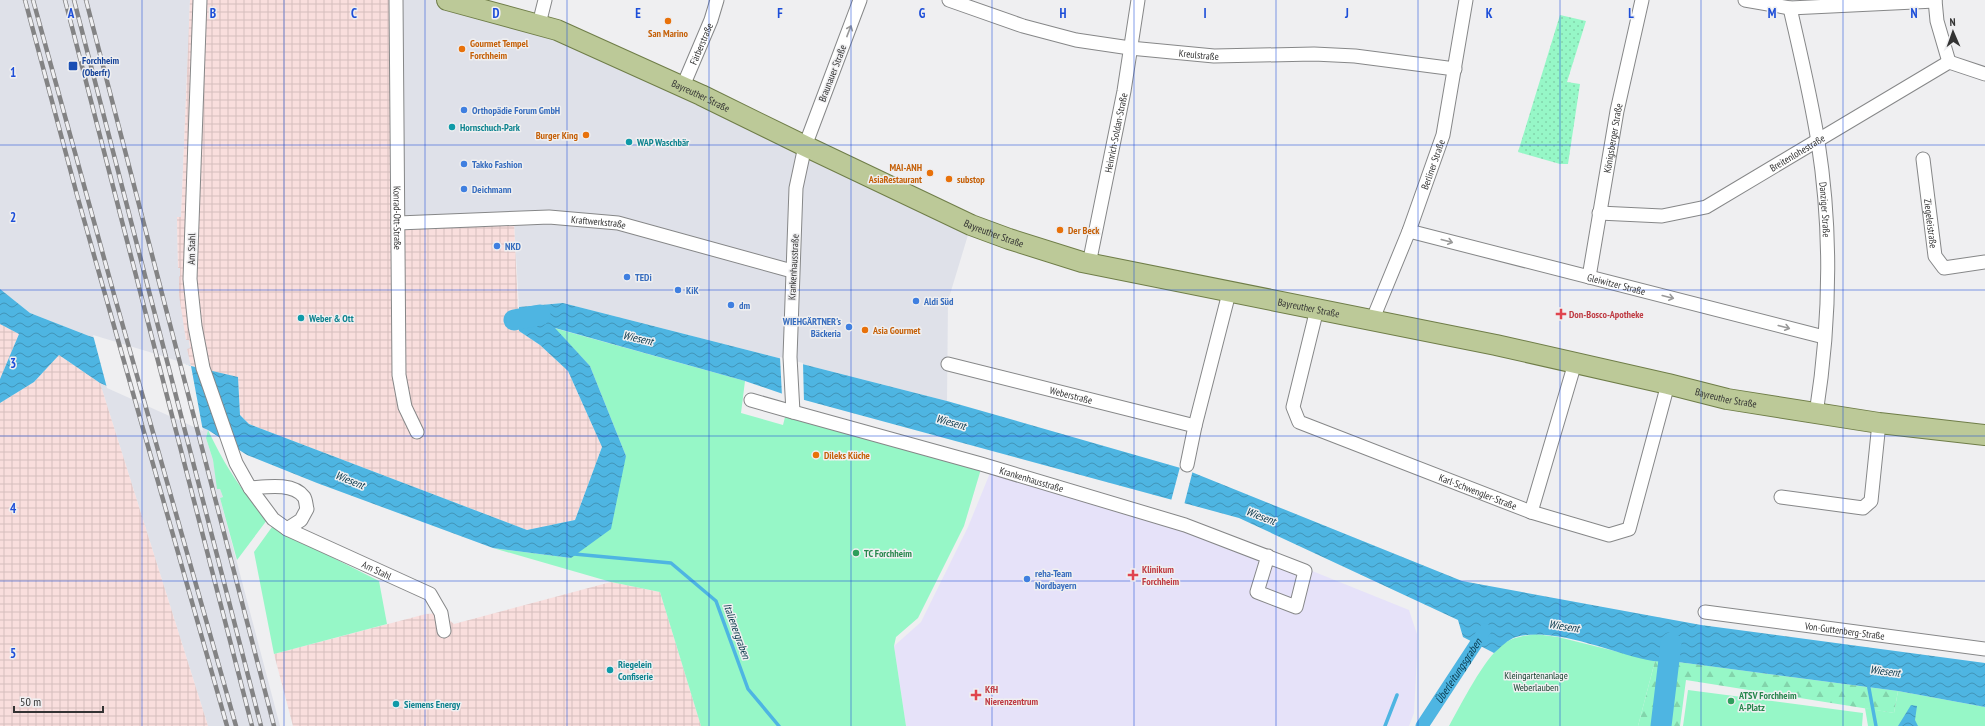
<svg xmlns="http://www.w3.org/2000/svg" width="1985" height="726" font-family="'PT Sans Narrow',sans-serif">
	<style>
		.built { fill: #dfe1e9 }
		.industrial { fill: url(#industrial-grid) }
		.medical { fill: #e6e2f9 }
		.green { fill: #96f7c7 }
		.forest { fill: url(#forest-firs) }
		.park { fill: url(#park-dots) }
		.water { fill: url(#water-waves) }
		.pier { fill: #efeff1 }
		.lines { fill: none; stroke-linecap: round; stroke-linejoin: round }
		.stream { stroke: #4eb5e2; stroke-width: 3.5 }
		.canal { stroke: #4eb5e2; stroke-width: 13 }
		.river { stroke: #4eb5e2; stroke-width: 21 }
		.minor-casing { stroke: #868788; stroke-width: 15 }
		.primary-casing { stroke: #6f7d48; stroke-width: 22 }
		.minor { stroke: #fff; stroke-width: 13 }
		.primary { stroke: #bcc998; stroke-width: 20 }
		.rail-casing { stroke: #838384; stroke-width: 4.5 }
		.rail { stroke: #efeff1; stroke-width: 3; stroke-dasharray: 9; stroke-linecap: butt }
		.oneway { stroke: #999 }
		.grid { fill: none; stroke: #1d4ed8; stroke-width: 1; stroke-opacity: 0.55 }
		.food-dot { fill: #e8710a; stroke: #efeff1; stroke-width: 1.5 }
		.transit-dot { fill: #1a4fb4; stroke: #efeff1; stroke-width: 1.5 }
		.shop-dot { fill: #3f7fe0; stroke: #efeff1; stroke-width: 1.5 }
		.culture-dot { fill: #0f9aa8; stroke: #efeff1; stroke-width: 1.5 }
		.health-dot { fill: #e0444e; stroke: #efeff1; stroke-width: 1.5 }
		.leisure-dot { fill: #2e9e5b; stroke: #efeff1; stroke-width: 1.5 }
		.labels { text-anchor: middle; stroke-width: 3; stroke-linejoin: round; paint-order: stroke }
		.food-label { font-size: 10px; font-weight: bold; fill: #c56008; stroke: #efeff1; text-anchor: start }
		.street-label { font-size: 10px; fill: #333; stroke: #efeff1 }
		.transit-label { font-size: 10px; font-weight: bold; fill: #164399; stroke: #efeff1; text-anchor: start }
		.shop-label { font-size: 10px; font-weight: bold; fill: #366cbe; stroke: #efeff1; text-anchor: start }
		.culture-label { font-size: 10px; font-weight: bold; fill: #0d838f; stroke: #efeff1; text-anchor: start }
		.health-label { font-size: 10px; font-weight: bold; fill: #be3a42; stroke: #efeff1; text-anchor: start }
		.leisure-label { font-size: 10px; font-weight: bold; fill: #27864d; stroke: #efeff1; text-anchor: start }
		.park-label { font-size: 10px; fill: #143f2c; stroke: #efeff1 }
		.water-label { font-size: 11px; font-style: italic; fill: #073649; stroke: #efeff1 }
		.grid-label { font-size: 13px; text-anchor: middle; font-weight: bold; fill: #1d4ed8; stroke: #efeff1; stroke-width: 3; stroke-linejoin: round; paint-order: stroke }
	</style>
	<defs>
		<pattern id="industrial-grid" width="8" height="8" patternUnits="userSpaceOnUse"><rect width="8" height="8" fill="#f9dedd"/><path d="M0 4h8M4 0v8" fill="none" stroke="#d6bfbe"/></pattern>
		<pattern id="forest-firs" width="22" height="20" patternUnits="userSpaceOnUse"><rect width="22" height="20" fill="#96f7c7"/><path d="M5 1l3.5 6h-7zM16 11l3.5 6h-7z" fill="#82d4ab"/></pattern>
		<pattern id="park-dots" width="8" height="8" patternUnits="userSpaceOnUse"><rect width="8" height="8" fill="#96f7c7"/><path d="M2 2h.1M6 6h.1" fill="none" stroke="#82d4ab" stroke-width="1.8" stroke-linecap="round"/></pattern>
		<pattern id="water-waves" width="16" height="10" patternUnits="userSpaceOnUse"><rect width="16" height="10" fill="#4eb5e2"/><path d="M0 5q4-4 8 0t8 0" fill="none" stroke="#4194b8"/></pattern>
	</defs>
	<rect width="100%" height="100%" fill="#efeff1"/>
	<path class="built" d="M0,0H190L181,217H177L178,267L180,268V277H179L186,340H189L190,348L187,349L191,366L89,336L30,313L0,289Z
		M396,0H445L545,23L971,225L948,301L947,401L563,303L519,307L514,221L403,222Z
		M100,383L208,430L206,438L213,460L218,489H220L223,497L220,498L280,726H208Z"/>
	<path class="industrial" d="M190,0H396L403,222L514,221L519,331L540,345L568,371L602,447L575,520L527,530L249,424L240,415L238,377L191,366L187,349L190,348L189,340H186L179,295V277L180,276V268H178L177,217H181Z
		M0,324L19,334L0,379Z
		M59,355L100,383L208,726H0V403L34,382Z
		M611,582L660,592L701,726H293L274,654L426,614L441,613L454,624Z"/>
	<path class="medical" d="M990,473L1235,540L1409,610L1417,634V655L1414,713L1409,726H906L894,646L921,622L968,527Z"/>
	<path class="green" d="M554,328L745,381L741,413L783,425L786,413L981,469L964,526L918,618L896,637L894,646L906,726H701L660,592L611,582L493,548L571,558L626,456L590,366Z
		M208,430C225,466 241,490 267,520L237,560L220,498L223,497L220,489H217L213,460L206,438Z
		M272,527L379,581L387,624L274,654L254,552Z
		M1535,634L1558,637L1655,661L1638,726H1449C1462,703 1483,660 1503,644C1513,637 1524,636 1535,634Z
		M1688,690L1863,713L1862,726H1683Z
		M1898,691L1985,707V726H1868L1865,708L1894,713Z"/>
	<path class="forest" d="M1655,661L1678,662L1898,691L1894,713L1686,680L1680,726H1638Z"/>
	<path class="park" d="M1560,15L1586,21L1567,82L1580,84L1568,164H1560L1518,152Z"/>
	<path class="water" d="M0,289L30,313L89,336L191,366L238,377L240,415L249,424L527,530L575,520L602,447L568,371L540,345L519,331V307L563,303L947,401L1184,469L1462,581L1701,625L1985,663V707L1898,691L1678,662C1670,662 1661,662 1653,661C1613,654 1556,626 1516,637C1507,640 1501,647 1494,653L1463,637L1458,620L1239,518L786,395L745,381L555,328L590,366L626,456L611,529L571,558L493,548L317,483L247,455L208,430L100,383L59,355L34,382L0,403V379L19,334L0,324Z
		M1911,705L1917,706L1915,720L1918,726H1898Z"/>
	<path class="pier" d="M93,335L166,357L191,366L203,431L107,388Z
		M780,357L803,363L804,402L782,396Z
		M1180,467L1193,470L1184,505L1171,501Z"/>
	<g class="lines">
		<path class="stream" d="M574,554L671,563L716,601L748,689L779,726
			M1868,683L1876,726
			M1385,726L1397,695"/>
		<path class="canal" id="s1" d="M1422,726L1485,630"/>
		<path class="river" d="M514,320L540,315
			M1661,726L1671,643"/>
		<g class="minor-casing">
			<g id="minor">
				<path id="s2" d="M200,0L190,279L195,326L203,368L236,463L250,488L273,519L287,529L430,594L441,613L444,631"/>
				<path id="s3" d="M396,0L399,375L405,407L417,432"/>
				<path id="s4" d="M860,0L805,146L796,188L790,357L793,412L981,464L1185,525L1305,571L1296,607L1257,592L1268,556"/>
				<path id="s5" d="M949,0L1023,26L1076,40L1130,48L1214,56L1314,54L1355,56L1455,69"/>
				<path d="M1745,0L1790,8L1935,1"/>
				<path d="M1935,0L1937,21L1949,62"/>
				<path id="s6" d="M1790,8C1800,52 1811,97 1818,142C1832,231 1830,325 1816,414"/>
				<path d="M539,24L545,0"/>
				<path id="s7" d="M683,86L711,20L717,0"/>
				<path id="s8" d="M1923,159L1935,256L1944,268L1985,262"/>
				<path id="s9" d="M1599,213L1662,216L1706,207L1949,62L1985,74"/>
				<path id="s10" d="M398,223L549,217L618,223L792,271"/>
				<path id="s11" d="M1409,231L1824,337"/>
				<path id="s12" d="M1089,264L1124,91L1138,0"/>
				<path id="s13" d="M1589,277L1617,111L1642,0"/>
				<path id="s14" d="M1317,309L1293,407L1299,422L1531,512L1609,535L1629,529L1668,384"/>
				<path id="s15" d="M1372,321L1409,231L1443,135L1466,0"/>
				<path id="s16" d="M948,364L1195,426"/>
				<path d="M751,400L793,412"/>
				<path d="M1187,465L1195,426L1229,293"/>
				<path d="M250,488C265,487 293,482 304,497C306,500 306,506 307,509L301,520L287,529"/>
				<path d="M1781,497L1863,508L1871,501L1879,423"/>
				<path d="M1531,512L1575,363"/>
				<path id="s17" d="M1705,612L1985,649"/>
			</g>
		</g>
		<g class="primary-casing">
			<g id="primary">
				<path id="s18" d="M447,0L557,30L701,95L805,146L971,225L1009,239L1082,262L1496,345L1668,384L1727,399L1879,423L1985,435"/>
			</g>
		</g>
		<use href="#minor" class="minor"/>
		<use href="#primary" class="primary"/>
		<g class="rail-casing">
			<path id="rail" d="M25,0L77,195L227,726
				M33,0L115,298L236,726
				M65,0L252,726
				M74,0L261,726
				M86,0L274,726"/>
		</g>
		<use href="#rail" class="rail"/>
	</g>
	<defs><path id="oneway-shaft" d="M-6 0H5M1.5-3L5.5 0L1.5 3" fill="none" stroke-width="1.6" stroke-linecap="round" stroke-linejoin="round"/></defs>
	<g class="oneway">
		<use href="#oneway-shaft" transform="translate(849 31) rotate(-69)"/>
		<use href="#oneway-shaft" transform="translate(1447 241) rotate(15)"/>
		<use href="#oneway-shaft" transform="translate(1668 297) rotate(14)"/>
		<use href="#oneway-shaft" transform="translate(1784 327) rotate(15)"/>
	</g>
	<path class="grid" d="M142,0V726M284,0V726M425,0V726M567,0V726M709,0V726M851,0V726M992,0V726M1134,0V726M1276,0V726M1418,0V726M1560,0V726M1701,0V726M1843,0V726M0,145H1985M0,290H1985M0,436H1985M0,581H1985"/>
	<g class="food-dot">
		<circle cx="668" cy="21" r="4"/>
		<circle cx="462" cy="49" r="4"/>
		<circle cx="586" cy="135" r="4"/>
		<circle cx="930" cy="173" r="4"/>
		<circle cx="949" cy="179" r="4"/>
		<circle cx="1060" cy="230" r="4"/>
		<circle cx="865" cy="330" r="4"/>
		<circle cx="816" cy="455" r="4"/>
	</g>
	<rect class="transit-dot" x="68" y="61" width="10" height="10" rx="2"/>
	<g class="shop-dot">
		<circle cx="464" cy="110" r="4"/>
		<circle cx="464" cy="164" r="4"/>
		<circle cx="464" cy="189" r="4"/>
		<circle cx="497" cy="246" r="4"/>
		<circle cx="627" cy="277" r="4"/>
		<circle cx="678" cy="290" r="4"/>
		<circle cx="916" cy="301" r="4"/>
		<circle cx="731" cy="305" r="4"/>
		<circle cx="849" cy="327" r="4"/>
		<circle cx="1027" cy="579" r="4"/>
	</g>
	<g class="culture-dot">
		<circle cx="452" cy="127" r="4"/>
		<circle cx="629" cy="142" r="4"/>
		<circle cx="301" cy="318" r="4"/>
		<circle cx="610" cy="670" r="4"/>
		<circle cx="396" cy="704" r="4"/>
	</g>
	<g class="health-dot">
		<path d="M1559 308h4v4h4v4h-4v4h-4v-4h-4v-4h4z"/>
		<path d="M1131 569h4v4h4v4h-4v4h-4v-4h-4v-4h4z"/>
		<path d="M974 689h4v4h4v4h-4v4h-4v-4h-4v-4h4z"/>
	</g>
	<g class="leisure-dot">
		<circle cx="856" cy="553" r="4"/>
		<circle cx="1731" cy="701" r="4"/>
	</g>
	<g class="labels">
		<g class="food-label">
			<text x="668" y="37" text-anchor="middle">San Marino</text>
			<text x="470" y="47">Gourmet Tempel<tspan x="470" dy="12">Forchheim</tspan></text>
			<text x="578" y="139" text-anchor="end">Burger King</text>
			<text x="922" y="171" text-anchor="end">MAI-ANH<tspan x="922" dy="12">AsiaRestaurant</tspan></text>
			<text x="957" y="183">substop</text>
			<text x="1068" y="234">Der Beck</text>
			<text x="873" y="334">Asia Gourmet</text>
			<text x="824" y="459">Dileks Küche</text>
		</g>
		<g class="street-label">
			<text dy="4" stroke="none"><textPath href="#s7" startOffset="46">Färberstraße</textPath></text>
			<text dy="4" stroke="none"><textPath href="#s5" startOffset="257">Kreulstraße</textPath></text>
			<text transform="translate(832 73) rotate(-69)" y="4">Braunauer Straße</text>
			<text dy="4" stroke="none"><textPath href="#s18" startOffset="272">Bayreuther Straße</textPath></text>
			<text dy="4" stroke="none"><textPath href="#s12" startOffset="134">Heinrich-Soldan-Straße</textPath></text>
			<text dy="4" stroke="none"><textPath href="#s13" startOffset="141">Königsberger Straße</textPath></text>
			<text dy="4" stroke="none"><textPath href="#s9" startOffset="214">Breitenlohestraße</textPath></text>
			<text dy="4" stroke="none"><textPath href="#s15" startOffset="168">Berliner Straße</textPath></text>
			<text dy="4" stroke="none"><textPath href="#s6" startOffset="205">Danziger Straße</textPath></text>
			<text dy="4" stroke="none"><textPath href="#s3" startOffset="218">Konrad-Ott-Straße</textPath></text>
			<text dy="4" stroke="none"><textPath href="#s10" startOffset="201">Kraftwerkstraße</textPath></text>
			<text dy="4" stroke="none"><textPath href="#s8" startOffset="65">Ziegeleistraße</textPath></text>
			<text dy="4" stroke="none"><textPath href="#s18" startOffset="596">Bayreuther Straße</textPath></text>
			<text transform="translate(191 249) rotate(-89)" y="4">Am Stahl</text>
			<text transform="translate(793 267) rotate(-87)" y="4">Krankenhausstraße</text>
			<text dy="4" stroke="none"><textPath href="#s11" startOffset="214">Gleiwitzer Straße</textPath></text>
			<text dy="4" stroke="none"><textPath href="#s18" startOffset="920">Bayreuther Straße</textPath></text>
			<text dy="4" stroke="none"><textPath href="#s16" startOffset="127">Weberstraße</textPath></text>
			<text dy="4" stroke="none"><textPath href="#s18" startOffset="1347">Bayreuther Straße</textPath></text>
			<text dy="4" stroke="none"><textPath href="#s4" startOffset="671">Krankenhausstraße</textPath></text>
			<text dy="4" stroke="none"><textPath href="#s14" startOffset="309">Karl-Schwengler-Straße</textPath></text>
			<text dy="4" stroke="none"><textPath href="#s2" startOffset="653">Am Stahl</textPath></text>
			<text dy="4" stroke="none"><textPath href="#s17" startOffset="141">Von-Guttenberg-Straße</textPath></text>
		</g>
		<g class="transit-label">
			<text x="82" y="64">Forchheim<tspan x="82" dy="12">(Oberfr)</tspan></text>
		</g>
		<g class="shop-label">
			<text x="472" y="114">Orthopädie Forum GmbH</text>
			<text x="472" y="168">Takko Fashion</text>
			<text x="472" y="193">Deichmann</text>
			<text x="505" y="250">NKD</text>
			<text x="635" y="281">TEDi</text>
			<text x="686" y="294">KiK</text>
			<text x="924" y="305">Aldi Süd</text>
			<text x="739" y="309">dm</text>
			<text x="841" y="325" text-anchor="end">WIEHGÄRTNER's<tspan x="841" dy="12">Bäckeria</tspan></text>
			<text x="1035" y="577">reha-Team<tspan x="1035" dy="12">Nordbayern</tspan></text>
		</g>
		<g class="culture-label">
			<text x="460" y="131">Hornschuch-Park</text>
			<text x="637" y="146">WAP Waschbär</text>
			<text x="309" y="322">Weber &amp; Ott</text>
			<text x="618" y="668">Riegelein<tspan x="618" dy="12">Confiserie</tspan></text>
			<text x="404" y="708">Siemens Energy</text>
		</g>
		<g class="health-label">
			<text x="1569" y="318">Don-Bosco-Apotheke</text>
			<text x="1142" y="573">Klinikum<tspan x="1142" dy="12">Forchheim</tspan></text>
			<text x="985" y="693">KfH<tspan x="985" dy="12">Nierenzentrum</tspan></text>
		</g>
		<g class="leisure-label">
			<text x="864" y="557">TC Forchheim</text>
			<text x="1739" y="699">ATSV Forchheim<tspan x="1739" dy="12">A-Platz</tspan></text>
		</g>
		<g class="park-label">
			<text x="1536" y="679">Kleingartenanlage<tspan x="1536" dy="12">Weberlauben</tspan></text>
		</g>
		<g class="water-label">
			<text transform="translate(638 338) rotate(13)" y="4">Wiesent</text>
			<text transform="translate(951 422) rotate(16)" y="4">Wiesent</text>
			<text transform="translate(350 480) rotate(22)" y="4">Wiesent</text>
			<text transform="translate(1261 516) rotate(21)" y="4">Wiesent</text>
			<text transform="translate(1564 626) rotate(9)" y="4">Wiesent</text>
			<text transform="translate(737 631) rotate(70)" y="4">Italienergraben</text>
			<text dy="4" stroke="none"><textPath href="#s1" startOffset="66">Überleitungsgraben</textPath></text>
			<text transform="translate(1885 671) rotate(7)" y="4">Wiesent</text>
		</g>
	</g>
	<g class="grid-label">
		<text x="71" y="18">A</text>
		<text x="213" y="18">B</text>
		<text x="354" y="18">C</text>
		<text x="496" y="18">D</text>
		<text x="638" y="18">E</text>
		<text x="780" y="18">F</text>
		<text x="922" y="18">G</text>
		<text x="1063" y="18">H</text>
		<text x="1205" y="18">I</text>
		<text x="1347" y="18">J</text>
		<text x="1489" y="18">K</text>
		<text x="1631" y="18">L</text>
		<text x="1772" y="18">M</text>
		<text x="1914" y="18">N</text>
		<text x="13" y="77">1</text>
		<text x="13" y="222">2</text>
		<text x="13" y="368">3</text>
		<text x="13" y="513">4</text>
		<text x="13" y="658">5</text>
	</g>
	<g transform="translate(1953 32) rotate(358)" stroke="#efeff1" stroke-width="3" paint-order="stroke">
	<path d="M0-3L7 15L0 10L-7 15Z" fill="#333333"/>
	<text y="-6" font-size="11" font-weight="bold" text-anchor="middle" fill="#333333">N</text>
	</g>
	<path d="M14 706v6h89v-6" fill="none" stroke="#333333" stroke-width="2"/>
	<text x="20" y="706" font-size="12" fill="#333333" stroke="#efeff1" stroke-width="3" paint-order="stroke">50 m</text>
</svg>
